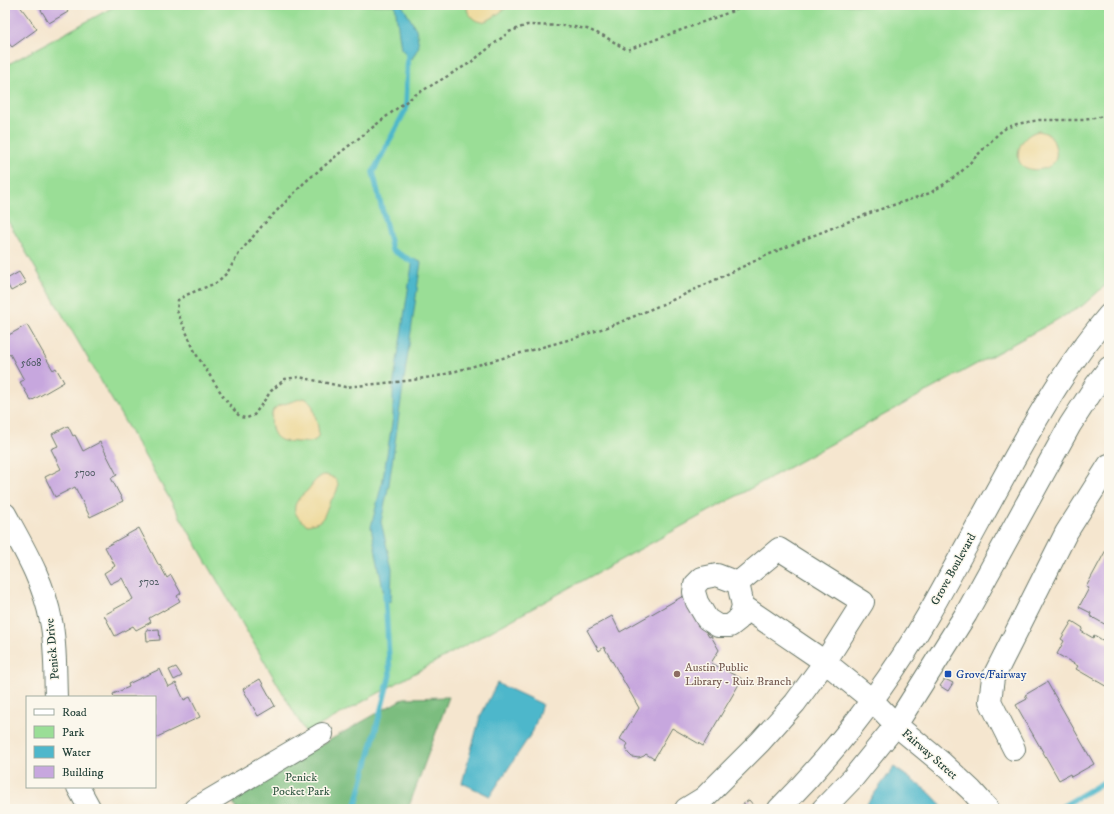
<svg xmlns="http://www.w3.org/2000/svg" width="1114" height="814" font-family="'IM FELL DW Pica',serif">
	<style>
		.green { fill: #9ade96; stroke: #5c8e65 }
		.forest { fill: #7bbd7f; stroke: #4d7d5a }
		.sand { fill: #eeda9e; stroke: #868c69 }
		.water { fill: #4eb7cb; stroke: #367a80 }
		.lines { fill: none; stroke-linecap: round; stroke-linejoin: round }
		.stream { stroke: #4eb7cb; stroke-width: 5.5 }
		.building { fill: #c7a7de }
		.minor-casing { stroke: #6a786a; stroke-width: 24 }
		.path { stroke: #6a786a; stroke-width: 2.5; stroke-dasharray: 3 3; stroke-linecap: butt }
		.minor { stroke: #fff; stroke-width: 22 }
		.education-dot { fill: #8d6e63; stroke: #fbf7ec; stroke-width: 1.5 }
		.transit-dot { fill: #1a4fb4; stroke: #fbf7ec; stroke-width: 1.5 }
		.labels { text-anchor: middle; stroke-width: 3; stroke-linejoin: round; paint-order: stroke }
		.number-label { font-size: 10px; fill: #49585e }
		.street-label { font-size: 12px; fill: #1f3d34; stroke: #fbf7ec }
		.education-label { font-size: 12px; fill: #785e54; stroke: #fbf7ec; text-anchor: start }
		.transit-label { font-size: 12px; fill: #164399; stroke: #fbf7ec; text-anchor: start }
		.park-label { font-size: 12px; fill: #385d48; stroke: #fbf7ec }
	</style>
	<rect width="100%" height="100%" fill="#fbf7ec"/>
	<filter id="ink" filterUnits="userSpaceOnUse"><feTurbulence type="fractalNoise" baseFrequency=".025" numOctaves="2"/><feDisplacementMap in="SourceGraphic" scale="8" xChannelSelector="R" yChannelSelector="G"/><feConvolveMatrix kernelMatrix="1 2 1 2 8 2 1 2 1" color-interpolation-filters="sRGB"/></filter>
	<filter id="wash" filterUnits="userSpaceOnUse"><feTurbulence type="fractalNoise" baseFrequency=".012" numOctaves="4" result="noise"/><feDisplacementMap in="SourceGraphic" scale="16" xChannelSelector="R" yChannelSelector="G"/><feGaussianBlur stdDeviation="0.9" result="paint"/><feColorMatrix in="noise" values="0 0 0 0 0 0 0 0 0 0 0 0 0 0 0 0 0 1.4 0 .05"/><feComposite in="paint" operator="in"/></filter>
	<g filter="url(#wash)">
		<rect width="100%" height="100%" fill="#f5e6cf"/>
		<path class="green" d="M117,5H1109V282L1082,306L306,733L5,216V66Z"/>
		<path class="forest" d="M449,697L408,809H236L231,796L404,698Z"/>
		<path class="sand" d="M469,5H510C495,15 479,34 467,10Z
			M1039,131C1043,132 1047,133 1050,136C1055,141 1059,156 1054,162C1047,172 1024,173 1019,161C1015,147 1026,133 1039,131Z
			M303,398C312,400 313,407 315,415C321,437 322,444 296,442C292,441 288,442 284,441C270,438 270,420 273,410L278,406Z
			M323,475C331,475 341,480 337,490C336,495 331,499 329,504C326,509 325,517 320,521C317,523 312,524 308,525C298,520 290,510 298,500C300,496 304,494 307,491C313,484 314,480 323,475Z"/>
		<path class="water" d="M395,5H402L416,29L419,46L412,59L401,49Z
			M413,259L421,262L389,484L381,522L392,569L391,602L385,600L371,527L383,479L393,417V387Z
			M497,683L542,704L533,731L490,796L462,783L480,717Z
			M894,767L930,793L945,809H863Z"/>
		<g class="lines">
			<path class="stream" d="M408,49L406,109L373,172L392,250L417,264V265
				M355,809L390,675L385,594
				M1058,809L1109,779"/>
		</g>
		<g id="blocks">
			<path class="building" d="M5,5H19L37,29L12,47L5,39Z
				M38,5H68L65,7L68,12L49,23Z
				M19,272L26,283L11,291L5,280Z
				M27,325L53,370L56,368L64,382L31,401L20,382L24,380L10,354L5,357V337Z
				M68,426L73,436L75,435L83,451L100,442L117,475L111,478L123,501L90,517L75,487L55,497L45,477L61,469L51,449L58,446L52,434Z
				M139,528L159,566L160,565L167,578L171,575L181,593L177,596L180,601L163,611V610L149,618L151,622L136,630L133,626L115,636L104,615L133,599L122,578L110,584L104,573L115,566L105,547Z
				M1106,550L1109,551L1108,626L1090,616L1091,613L1079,607L1089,588L1086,587Z
				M685,595L709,637L711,636L719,650L711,663L742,679L703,746L672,728L654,759L646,754L644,756L639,758L632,757L628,753L626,747L628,744L620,739L639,708L604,647L599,651L587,630L612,616L620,632Z
				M1072,621L1083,628L1081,631L1093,638L1094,635L1109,644V688L1076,669L1078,666L1057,654L1064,641L1061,639Z
				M159,629L160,640L147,641L146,630Z
				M176,667L182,676L174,680L169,670Z
				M160,669L168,687L176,683L184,700L190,697L200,717L155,738V697H114L113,694L129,687L128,684Z
				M260,679L275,706L258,716L243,689Z
				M945,679L953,683L948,691L940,686Z
				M1047,682L1094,764L1071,777L1070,774L1059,780L1016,705L1027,699L1025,695Z
				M749,800L754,806L751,809H746L742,805Z"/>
		</g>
	</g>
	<g filter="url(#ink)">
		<use href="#blocks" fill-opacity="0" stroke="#6a786a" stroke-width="1"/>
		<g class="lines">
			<g class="minor-casing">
				<path id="minor" d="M5,514C24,549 44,582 51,621C56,644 55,673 56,697
					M743,606L739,619L730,626H718L707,619L697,602L694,592L695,585L702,578L717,575L738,583L743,606L825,662L872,700L896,725L942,763L971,790L988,809
					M1014,749L990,701L993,678L1066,533L1109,465
					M78,787L90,809
					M195,809L322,734
					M686,809L704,798L760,742L795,703L825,662L863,602L779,549L738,583
					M779,809C836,751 887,686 928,615C957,564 985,511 1014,459C1042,409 1071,359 1109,315
					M823,809L853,778L896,725L966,614L1070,425L1096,385L1109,368"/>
			</g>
			<path class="path" d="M749,5L627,50L604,36L587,29L568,26L527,25L509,32L470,63L415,95L400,106L341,152L305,182L262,226L240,252L227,273L216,283L186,295L178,300L177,311L196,354L225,399L240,417L247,418L254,415L271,391L285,379L299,377L345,387L406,381L438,376L575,338L616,324L677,298L763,257L812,236L875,211L930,193L946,183L961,172L998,134L1006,128L1017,124L1039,120H1084L1109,115"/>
			<use href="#minor" class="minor"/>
		</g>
	</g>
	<circle class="education-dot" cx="677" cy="674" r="4"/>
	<rect class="transit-dot" x="944" y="670" width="8" height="8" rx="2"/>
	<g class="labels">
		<g class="number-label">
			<text x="31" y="366">5608</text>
			<text x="85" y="476">5700</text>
			<text x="149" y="585">5702</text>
		</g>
		<g class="street-label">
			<text transform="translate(953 569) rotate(-61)" y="4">Grove Boulevard</text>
			<text transform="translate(52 649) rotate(-95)" y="4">Penick Drive</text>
			<text transform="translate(930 754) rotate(41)" y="4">Fairway Street</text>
		</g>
		<g class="education-label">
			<text x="685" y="671">Austin Public<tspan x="685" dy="14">Library - Ruiz Branch</tspan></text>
		</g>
		<g class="transit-label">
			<text x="956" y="678">Grove/Fairway</text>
		</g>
		<g class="park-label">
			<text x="301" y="781">Penick<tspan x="301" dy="14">Pocket Park</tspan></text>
		</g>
	</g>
	<rect width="1114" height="814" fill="none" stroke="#fbf7ec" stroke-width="20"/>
	<rect x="26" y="696" width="130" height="92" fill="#fbf7ec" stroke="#a3ada2"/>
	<rect x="34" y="709" width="20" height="6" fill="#ffffff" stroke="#a3ada2"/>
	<text x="62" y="716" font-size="12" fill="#1f3d34">Road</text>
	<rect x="34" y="726" width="20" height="12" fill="#9ade96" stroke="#a3ada2"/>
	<text x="62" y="736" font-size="12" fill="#1f3d34">Park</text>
	<rect x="34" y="746" width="20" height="12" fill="#4eb7cb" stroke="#a3ada2"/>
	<text x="62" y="756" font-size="12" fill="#1f3d34">Water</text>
	<rect x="34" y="766" width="20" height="12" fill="#c7a7de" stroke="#a3ada2"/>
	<text x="62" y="776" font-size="12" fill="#1f3d34">Building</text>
</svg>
